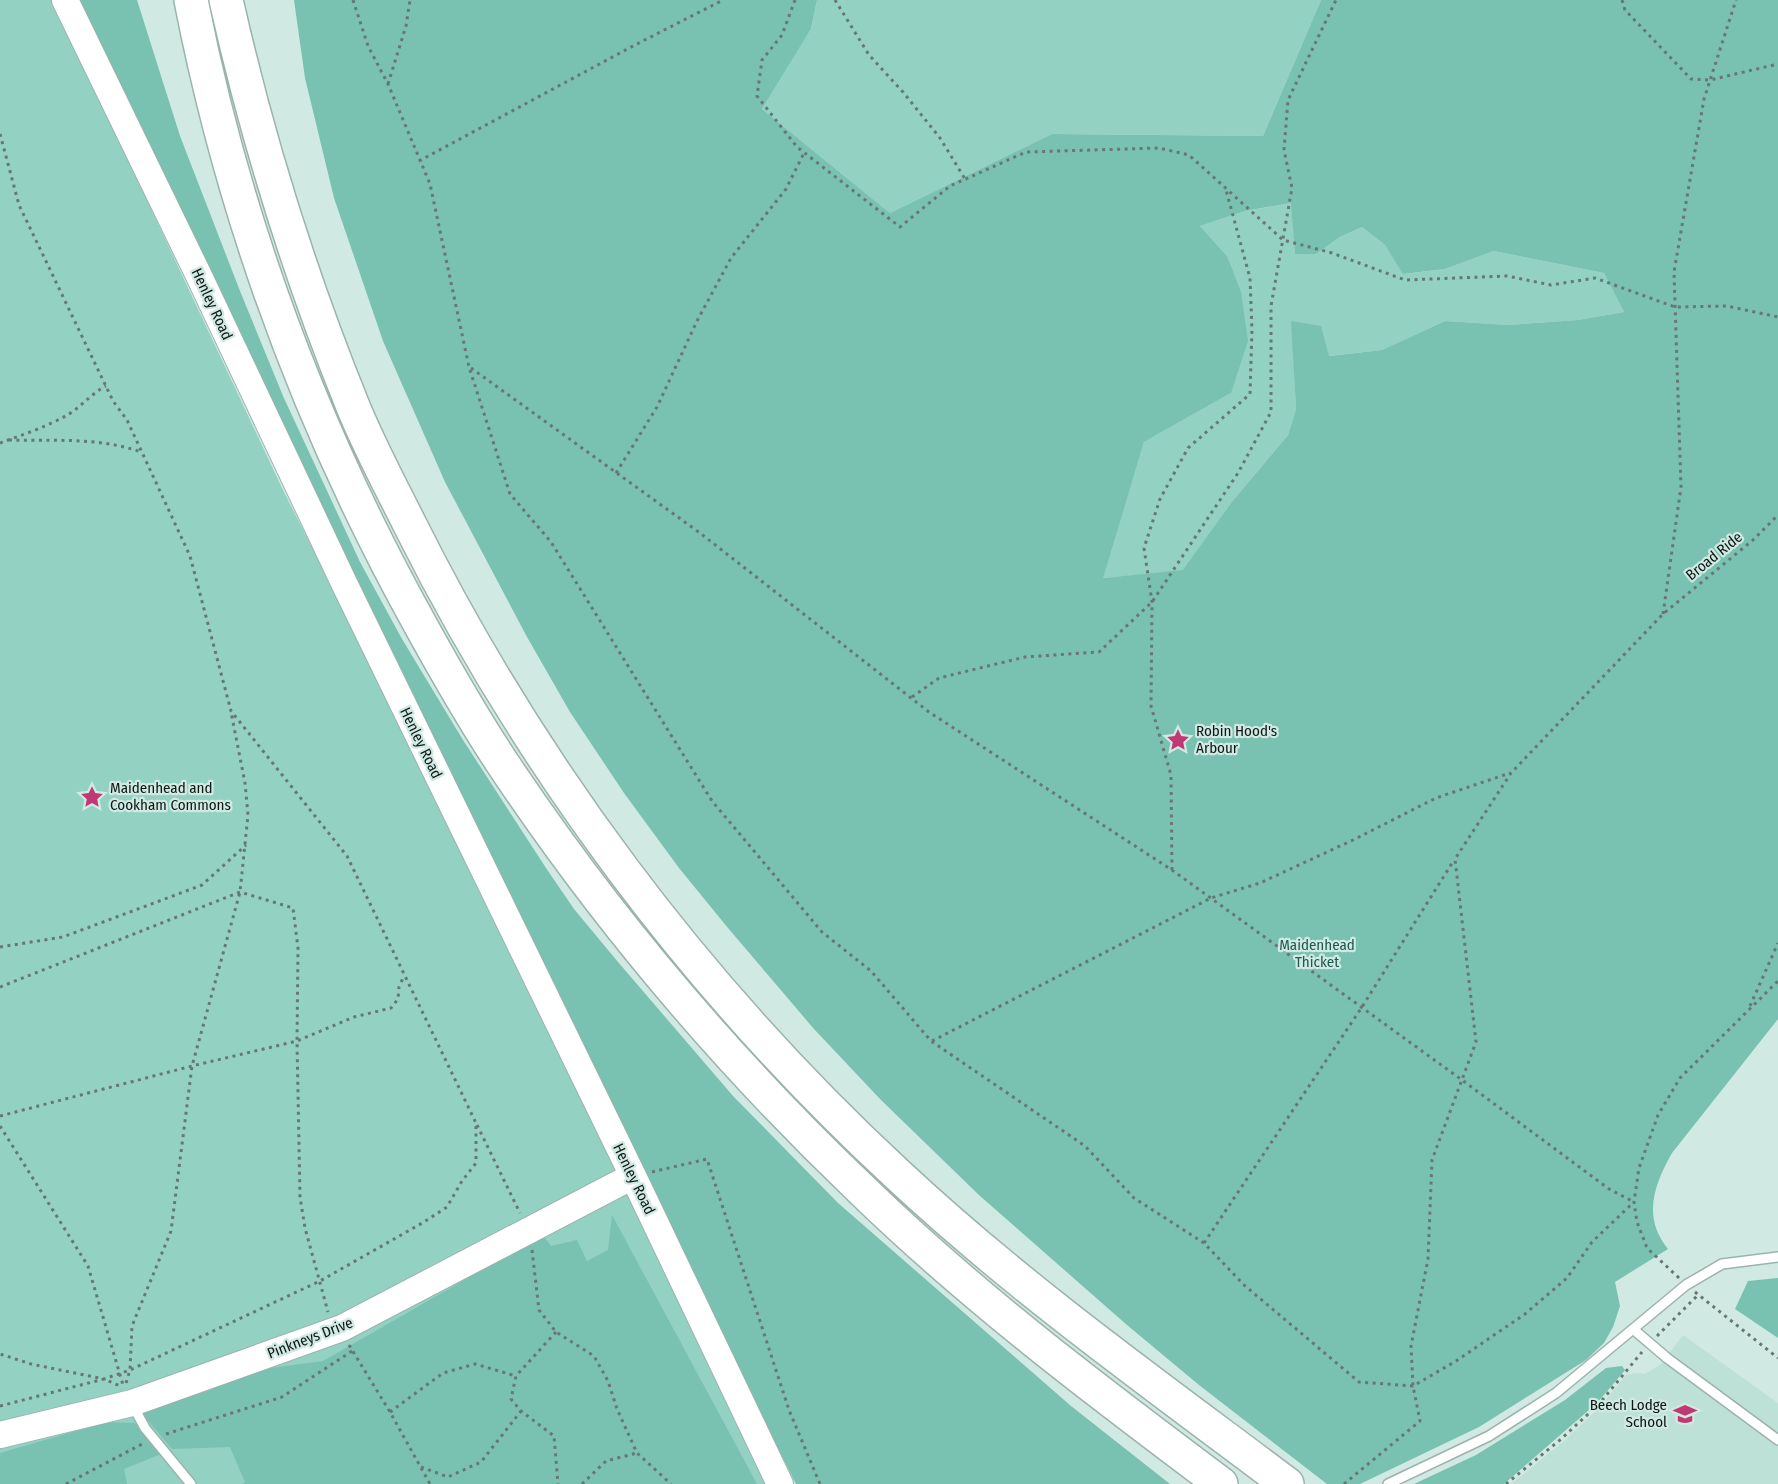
<svg xmlns="http://www.w3.org/2000/svg" width="1778" height="1484" font-family="'Fira Sans Condensed',sans-serif">
	<style>
		.built { fill: #bee1d7 }
		.green { fill: #93d2c2 }
		.forest { fill: #79c1b0; fill-rule: evenodd }
		.lines { fill: none; stroke-linecap: round; stroke-linejoin: round }
		.lane-casing { stroke: #9bb3ad; stroke-width: 12 }
		.secondary-casing { stroke: #9bb3ad; stroke-width: 28 }
		.highway-casing { stroke: #9bb3ad; stroke-width: 36 }
		.path { stroke: #677873; stroke-width: 3; stroke-dasharray: 3 4.5; stroke-linecap: butt }
		.lane { stroke: #fff; stroke-width: 9 }
		.secondary { stroke: #fff; stroke-width: 26 }
		.highway { stroke: #fff; stroke-width: 33 }
		.labels { text-anchor: middle; stroke-width: 4.5; stroke-linejoin: round; paint-order: stroke }
		.street-label { font-size: 15px; fill: #0e1714; stroke: #d0e9e2 }
		.poi-label { font-size: 15px; fill: #0e1714; stroke: #d0e9e2; text-anchor: start }
		.park-label { font-size: 15px; fill: #1e5a4e; stroke: #d0e9e2 }
	</style>
	<rect width="100%" height="100%" fill="#d0e9e2"/>
	<path class="built" d="M1683,1335L1778,1403V1484H1511L1564,1441L1602,1405L1626,1375L1635,1373L1645,1374L1660,1365Z"/>
	<path class="green" d="M0,0H53L282,488L434,790L770,1484H0Z
		M817,0H1321L1263,136L1052,134L890,213L762,109L811,29Z
		M1292,203L1295,254H1316L1340,237L1362,227L1385,245L1404,274L1445,269L1494,251L1604,273L1624,312L1578,320L1508,325L1445,321L1382,350L1328,356L1292,322L1296,409L1288,435L1231,503L1183,571L1102,578L1144,442L1231,393L1227,256L1200,226L1245,211Z"/>
	<path class="forest" d="M76,0H137L180,136L240,291L283,396L360,562L402,639L463,740L546,868L574,909L618,962L733,1096L838,1203L1071,1406L1170,1484H796L702,1298Z
		M294,0H817L811,29L762,109L890,213L1052,134L1263,136L1321,0H1778V1019L1672,1153C1654,1185 1642,1217 1668,1249L1615,1282L1620,1306L1613,1327L1604,1343L1586,1360L1479,1427L1360,1484H1327L1199,1385L1127,1325L980,1196L881,1100L814,1029L728,928L679,868L624,793L570,712L527,637L445,482L383,341L334,198L305,78ZM1291,203L1295,254H1316L1340,237L1362,227L1385,245L1403,274L1445,269L1494,251L1604,273L1624,312L1578,320L1508,325L1445,321L1382,350L1329,356L1321,326L1291,321L1296,409L1288,435L1231,503L1183,570L1103,578L1144,442L1231,393L1248,341L1241,292L1227,256L1200,226L1245,211Z
		M612,1215L757,1484H242L245,1482L230,1447L172,1449L139,1410L248,1371L323,1361L543,1235L551,1246L577,1240L587,1261L608,1250Z
		M1778,1278V1338L1735,1309L1748,1281Z
		M1622,1366L1625,1370L1597,1403L1504,1484H1414L1476,1455L1565,1400L1606,1368Z
		M107,1422L135,1423L161,1454L124,1469L127,1484H0V1453Z"/>
	<g class="lines">
		<g class="lane-casing">
			<path id="lane" d="M1633,1329L1667,1358L1778,1440
				M132,1404L145,1428L191,1484
				M1388,1484L1489,1436L1556,1393L1686,1285L1722,1264L1778,1257"/>
		</g>
		<g class="secondary-casing">
			<path id="secondary" d="M65,0L199,276L344,583L633,1176L780,1484
				M0,1435L132,1403L342,1328L633,1176"/>
		</g>
		<g class="highway-casing">
			<path id="highway" d="M191,0C234,220 312,430 421,626C448,675 476,724 507,770C609,922 729,1063 861,1189C972,1297 1097,1391 1221,1484
				M226,0C257,138 299,273 352,404C368,444 389,483 409,523C530,766 697,989 897,1174C1019,1288 1154,1384 1287,1484"/>
		</g>
		<path class="path" d="M353,0L368,46L388,84L430,184L469,367L510,494L551,542L712,801L822,932L871,971L931,1041L1085,1146L1134,1198L1204,1243L1244,1285L1359,1382L1413,1386L1456,1361L1525,1314L1567,1278L1592,1242L1634,1202
			M795,0L782,35L762,60L757,96L797,147L900,227L950,186L1026,152L1159,148L1189,155L1283,240L1332,253L1405,280L1507,276L1551,285L1595,278L1675,307L1727,306L1778,317
			M835,0L869,55L903,92L940,138L965,179
			M1622,0L1625,10L1691,79L1710,80L1778,64
			M388,84L406,26L410,0
			M0,134L19,205L113,401L127,420L190,556L231,711L347,856L476,1123V1163L462,1181L447,1207L424,1222L320,1281L130,1370L104,1379L31,1364L0,1354
			M419,161L633,46L723,0
			M471,368L700,533L929,712L1172,870L1462,1080L1609,1189L1634,1202
			M9,440C52,441 99,437 141,452
			M0,443C22,435 49,426 69,414C83,405 92,393 106,386
			M616,473L657,407L697,321L731,258L786,189L804,153
			M1663,614L1681,487L1674,272L1704,99L1736,0
			M912,697L939,678L1025,657L1099,652L1152,602L1238,473L1271,412V306L1292,188L1284,150L1288,100L1336,0
			M1172,870L1171,775L1151,706L1152,602L1144,548L1160,499L1188,448L1250,394L1252,330L1250,278L1226,190
			M0,947L63,937L202,885L246,845
			M0,987L240,892L293,908L298,948L297,1041L300,1197L305,1228L328,1312
			M1750,1006L1778,943
			M932,1041L1211,898L1260,883L1353,840L1436,798L1510,773
			M0,1116L192,1066L297,1041L354,1017L391,1008L398,999L399,987L404,976
			M477,1125L520,1213
			M0,1126L88,1266L123,1385
			M652,1172L707,1159L789,1410L820,1484
			M1204,1243L1362,1007L1454,860
			M532,1250L539,1310L556,1332L594,1356L608,1381L617,1409L637,1453L671,1484
			M1679,1278L1647,1248L1637,1222L1634,1202L1639,1168L1658,1115L1680,1078L1778,981
			M1695,1292L1778,1358
			M556,1332L516,1376L511,1399L521,1411L554,1436L558,1484
			M1657,1336L1698,1295
			M349,1345L390,1412L430,1484
			M126,1383L130,1370L132,1326L171,1231L192,1066L240,892L248,815L245,783L231,712
			M0,1406L104,1379L120,1386
			M390,1412L443,1373L475,1364L516,1376
			M166,1434L282,1397L352,1351
			M421,1467L448,1477L481,1462L521,1411
			M66,1484L144,1443
			M582,1484L606,1461L637,1453
			M1344,1484L1420,1421L1413,1386L1411,1346L1428,1259L1432,1160L1476,1042L1455,859L1511,773L1663,614L1753,540L1778,515
			M1506,1484L1560,1440L1599,1404L1642,1352"/>
		<use href="#lane" class="lane"/>
		<use href="#secondary" class="secondary"/>
		<use href="#highway" class="highway"/>
	</g>
	<defs>
		<g id="sight-bare" transform="scale(1.8)"><path d="M0-6L1.8-2.2L6-1.7L2.9 1.2L3.7 5.4L0 3.3L-3.7 5.4L-2.9 1.2L-6-1.7L-1.8-2.2Z" fill="#c03874" stroke="#d0e9e2" stroke-width="2.5" paint-order="stroke"/></g>
		<g id="school-bare" transform="scale(1.8)"><path d="M0-5L7-2L0 1L-7-2ZM-4 1L0 2.5L4 1V4Q0 6-4 4Z" fill="#c03874" stroke="#d0e9e2" stroke-width="2.5" paint-order="stroke"/></g>
	</defs>
	<g fill-rule="evenodd">
		<use href="#sight-bare" x="1178" y="740"/>
		<use href="#sight-bare" x="92" y="797"/>
		<use href="#school-bare" x="1685" y="1414"/>
	</g>
	<g class="labels">
		<g class="street-label">
			<text transform="translate(212 304) rotate(65)" y="5">Henley Road</text>
			<text transform="translate(1714 556) rotate(-39)" y="5">Broad Ride</text>
			<text transform="translate(421 743) rotate(64)" y="5">Henley Road</text>
			<text transform="translate(634 1179) rotate(64)" y="5">Henley Road</text>
			<text transform="translate(310 1338) rotate(-21)" y="5">Pinkneys Drive</text>
		</g>
		<g class="poi-label">
			<text x="1196" y="736">Robin Hood's<tspan x="1196" dy="17">Arbour</tspan></text>
			<text x="110" y="793">Maidenhead and<tspan x="110" dy="17">Cookham Commons</tspan></text>
			<text x="1667" y="1410" text-anchor="end">Beech Lodge<tspan x="1667" dy="17">School</tspan></text>
		</g>
		<g class="park-label">
			<text x="1317" y="950">Maidenhead<tspan x="1317" dy="17">Thicket</tspan></text>
		</g>
	</g>
</svg>
